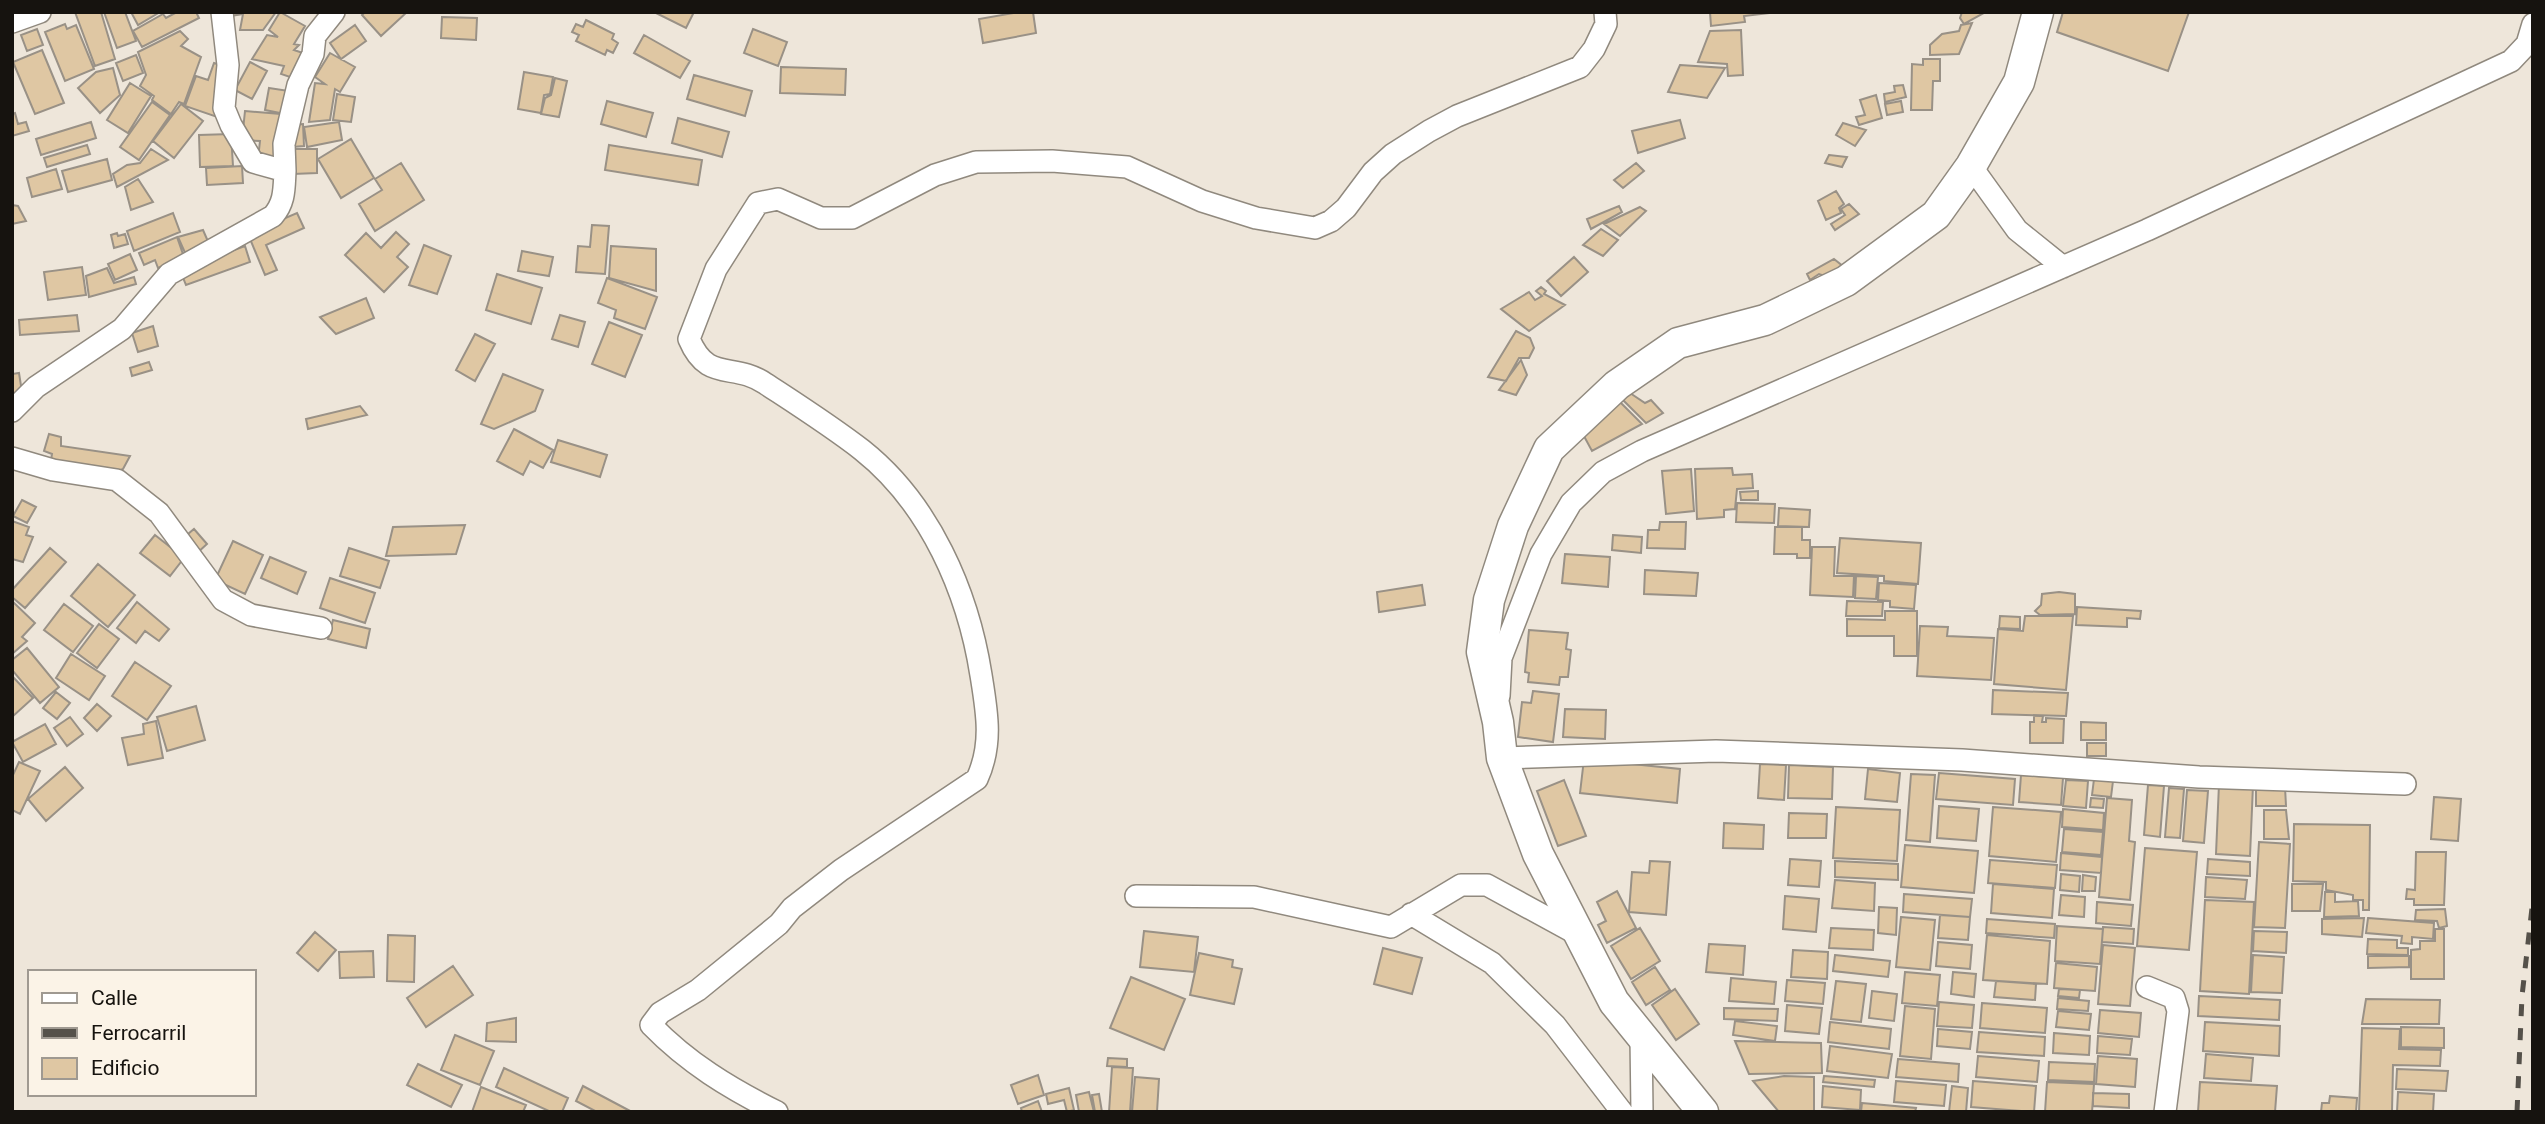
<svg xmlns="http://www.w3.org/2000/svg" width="2545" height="1124" font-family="Roboto,sans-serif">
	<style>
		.building { fill: #dfc7a3; stroke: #999186; stroke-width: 2 }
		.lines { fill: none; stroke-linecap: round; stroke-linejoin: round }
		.street-casing { stroke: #90897e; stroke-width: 24 }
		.secondary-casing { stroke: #90897e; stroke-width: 33 }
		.street { stroke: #fff; stroke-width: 21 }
		.secondary { stroke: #fff; stroke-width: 30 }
		.rail { stroke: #55514a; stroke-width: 5; stroke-dasharray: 12 12; stroke-linecap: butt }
	</style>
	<rect width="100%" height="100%" fill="#eee6da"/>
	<path class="building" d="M75,12H101L115,59L95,66Z
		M104,12H125L136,41L117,48Z
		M131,12H160L138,25Z
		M177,12H196L199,18L142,47L133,31L163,14L166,18Z
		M229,12H276L263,30H240L243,14L230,16Z
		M280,12L305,26L294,44L299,45L294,50L309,55L299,80L281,74L284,66L252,59L267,35L278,37L269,30Z
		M365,12H407L381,36L362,15Z
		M654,12H694L686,28Z
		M1019,12H1033L1036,33L983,43L979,19Z
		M1710,12H1778L1744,16L1745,22L1711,26Z
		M1962,12H1984V13L1964,24L1960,18Z
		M2063,12H2189L2168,71L2057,32Z
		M442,17L477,18L476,40L441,38Z
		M586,20L614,34L612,39L618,43L613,53L607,50L605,55L576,41L579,35L572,32L576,24L583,27Z
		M1972,23L1959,54L1930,55V45L1942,34L1959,31L1961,25Z
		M65,24L67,29L76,25L94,69L65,81L45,32Z
		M355,25L366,41L341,59L330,43Z
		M37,29L43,45L27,51L21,35Z
		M753,29L787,42L778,66L744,53Z
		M1741,30L1743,75L1728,76L1727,64L1698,62L1710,31Z
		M180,31L188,39L181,46L201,57L184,104L179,102L171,114L152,100L154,96L140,86L146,75L138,52Z
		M644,35L690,61L680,78L634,53Z
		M42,50L64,103L35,114L13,62Z
		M330,53L355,67L340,92L335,89L330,120L309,122L315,83L325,84L315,77Z
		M136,55L143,73L123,81L116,63Z
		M1923,59H1940V81H1933L1932,110H1911L1912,64L1923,65Z
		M250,62L267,71L252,99L235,90Z
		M214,63L227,67L223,119L185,106L196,76L208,80Z
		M1680,65L1725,68L1707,98L1668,92Z
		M781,67L846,69L845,95L780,93Z
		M113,68L120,95L100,113L78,88L96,72Z
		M524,72L553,77L550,94L544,95L541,113L518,109Z
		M694,75L752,91L745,116L687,99Z
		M555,78L567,81L559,117L541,114L545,98L551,95Z
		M130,83L151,96L128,133L107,120Z
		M1903,85L1906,97L1885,102L1884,94L1895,92L1894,86Z
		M269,88L289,91L285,114L265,110Z
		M337,94L355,97L351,122L333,120Z
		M1876,95L1882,118L1859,125L1856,117L1865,115L1860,100Z
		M607,101L653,113L646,137L601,124Z
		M1901,101L1903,112L1887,115L1885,104Z
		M152,102L170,115L139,160L120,147Z
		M181,104L203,121L174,158L153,141Z
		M245,111L281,114L279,161L258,159L260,141L242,140Z
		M15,113L18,124L26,122L29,131L12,136V114Z
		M678,118L729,132L722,157L672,143Z
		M1680,120L1685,138L1638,153L1632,131Z
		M91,122L96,138L41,155L36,139Z
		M339,122L342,140L307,147L304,127Z
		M1843,123L1866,130L1855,146L1836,135Z
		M303,124L304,146L292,147L290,125Z
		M231,134L233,166L200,167L199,135Z
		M351,139L374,178L341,198L318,159Z
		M87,145L90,154L47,167L44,158Z
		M609,145L702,160L698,185L605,170Z
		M151,149L168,160L117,187L113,174L127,165L140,163Z
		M293,149H317V173L293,174Z
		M1829,155L1847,157L1842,167L1825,163Z
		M107,159L112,180L68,192L62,171Z
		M401,163L424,200L375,231L359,204L382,190L375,179Z
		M1636,163L1644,171L1623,188L1614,180Z
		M242,166L243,183L207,185L206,168Z
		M56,169L62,189L32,197L27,178Z
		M138,179L153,202L131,210L125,187Z
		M1836,191L1844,204L1839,208L1841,213L1826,220L1818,201Z
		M1849,204L1859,214L1835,230L1831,224L1845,215L1841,209Z
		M12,205L18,206L26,221L12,224Z
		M1619,206L1622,212L1591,229L1587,219Z
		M1640,207L1646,211L1620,236L1604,224Z
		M173,213L180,232L134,251L127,231Z
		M297,213L304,228L266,245L277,270L265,275L248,234Z
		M592,225L609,226L605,274L576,272L578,246L590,247Z
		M1601,229L1618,240L1603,256L1583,245Z
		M203,230L210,246L186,255L178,237Z
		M396,232L409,244L397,257L408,267L384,292L345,255L366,233L381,248Z
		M117,233L118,236L125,234L128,244L114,248L111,235Z
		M177,237L184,257L158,268L155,260L144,265L139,253Z
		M424,245L451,256L437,294L409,285Z
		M245,246L250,262L186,285L180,270Z
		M611,246L656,249V291L609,278Z
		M522,251L553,257L549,276L518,271Z
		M130,254L137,270L115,280L108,264Z
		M1574,257L1588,272L1561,296L1547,281Z
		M1834,259L1844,267L1828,277L1819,274L1810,280L1807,274Z
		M82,267L86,295L48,300L44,272Z
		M107,268L114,283L134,277L136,284L89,297L86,276Z
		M497,274L542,288L531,324L486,310Z
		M607,278L657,297L645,329L614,318L616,310L598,303Z
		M1541,287L1546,291L1544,294L1565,305L1529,331L1501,309L1529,292L1535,300L1542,296L1536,291Z
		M366,298L374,318L336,334L320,317Z
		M77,315L79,331L20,335L19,320Z
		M560,315L585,322L578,347L552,339Z
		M609,322L642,335L625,377L592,364Z
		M153,326L158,346L138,352L132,333Z
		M1516,331L1530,338L1534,348L1529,358H1519L1506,381L1488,377Z
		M475,334L495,344L475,381L456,370Z
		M1521,360L1527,375L1516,395L1499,390Z
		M149,362L152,370L132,376L130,368Z
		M19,373L22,392L12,396V374Z
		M503,374L543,390L535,411L494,429L481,424Z
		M1630,393L1645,403L1651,400L1663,413L1646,423L1622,399Z
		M1618,400L1642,424L1592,451L1578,425Z
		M360,406L367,415L308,429L306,419Z
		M514,429L553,450L543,468L530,461L523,475L497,461Z
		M49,434L61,437V446L130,456L123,469L113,474L51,460L52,454L44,451Z
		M558,440L607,455L600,477L551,462Z
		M1732,468L1733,475L1752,474L1753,488L1737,489L1735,509L1724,510V517L1697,519L1695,469Z
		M1691,469L1694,511L1666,514L1662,471Z
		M1758,491V500H1741L1740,492Z
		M22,500L36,507L27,523L13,516Z
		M1737,503L1775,504L1774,523L1736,522Z
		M1779,508L1810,510L1809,527L1778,526Z
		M12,521L29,527L26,535L33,537L23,562L12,559Z
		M1660,522H1686L1685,549L1647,548L1648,530H1659Z
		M465,525L456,554L386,556L393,527Z
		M1775,527H1802V540H1810V558H1797V554H1774Z
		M194,529L207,544L196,554L182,539Z
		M155,535L184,558L170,576L140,553Z
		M1613,535L1642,537L1641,553L1612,550Z
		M1840,538L1921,543L1918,584L1884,581V576L1837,573Z
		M233,541L263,555L245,594L215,580Z
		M1812,547H1835L1834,576H1854L1853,597L1810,595Z
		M50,548L66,562L25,608L12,597V590Z
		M349,548L389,561L380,588L340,576Z
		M1565,554L1610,557L1608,587L1562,583Z
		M270,557L306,572L297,594L261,578Z
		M98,564L135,595L108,627L71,596Z
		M1645,570L1698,573L1696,596L1644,594Z
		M1856,576L1878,577L1876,599L1855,598Z
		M330,578L375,593L365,623L320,608Z
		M1879,583L1916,585L1914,609L1890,607V601L1878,600Z
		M1422,585L1425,605L1379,612L1377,592Z
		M2059,592L2075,594V614L2040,615L2035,611L2041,605L2042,594Z
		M12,601L35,623L22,637L27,641L12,654Z
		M1847,601L1883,602L1882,616H1846Z
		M137,602L169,629L159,641L145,631L136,643L117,628Z
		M64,604L93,626L73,652L44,630Z
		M2077,607L2141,611L2140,619L2127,618V627L2076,625Z
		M1885,611H1917V656H1894V636H1847V619L1885,620Z
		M2000,616L2020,617V629L1999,628Z
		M2025,616H2073L2066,690L1994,684L1998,629L2023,631Z
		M333,620L370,629L366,648L328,639Z
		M99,624L119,639L97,668L77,653Z
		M1920,626L1948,627L1947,636L1994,638L1991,680L1917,676Z
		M1529,630L1568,633L1566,649L1571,650L1568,677H1560L1559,685L1528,682L1529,673L1525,672Z
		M27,648L59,687L40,703L12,670V660Z
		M71,654L105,676L89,700L56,678Z
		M135,662L171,686L147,720L112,696Z
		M12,676L33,698L12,717Z
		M1993,690L2068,693L2066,716L1992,714Z
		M1533,691L1559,694L1553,742L1518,737L1522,702L1531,703Z
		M56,692L70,703L57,719L43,708Z
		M97,704L111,716L97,731L84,718Z
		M196,706L205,740L167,751L157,717Z
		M1565,709L1606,710L1605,739L1563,737Z
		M2034,716H2043L2042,722H2046V718L2064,719L2063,743H2030V722H2034Z
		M70,717L83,734L67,746L54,728Z
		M156,721L163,758L128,765L122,738L144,734L143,724Z
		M2081,722L2106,723V740H2081Z
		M45,724L56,744L23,762L12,742Z
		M2087,743H2106V756H2087Z
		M1584,759L1680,769L1677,803L1580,793Z
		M19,762L40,771L20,814L12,810V777Z
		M1760,764L1786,765L1784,800L1758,798Z
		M1789,765L1833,767L1832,799L1788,798Z
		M65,767L83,788L46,821L28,799Z
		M1868,769L1900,773L1897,802L1865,799Z
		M1939,773L2015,779L2013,805L1936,799Z
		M1911,774L1935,775L1930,842L1906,840Z
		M2021,775L2063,778L2061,805L2019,802Z
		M2094,779L2113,781L2111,797L2092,795Z
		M1564,780L1586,836L1558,846L1537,791Z
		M2066,780L2088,781L2086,808L2063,806Z
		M2219,784L2253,785L2250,856L2216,854Z
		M2148,785L2164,786L2160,837L2144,835Z
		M2285,787L2286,806H2256V788Z
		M2169,788L2184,789L2180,838L2165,837Z
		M2187,790L2208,791L2204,843L2183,841Z
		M2434,797L2461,799L2458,841L2431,839Z
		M2091,798L2104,799L2103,808L2090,807Z
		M2107,798L2132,800L2129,841L2135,842L2130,900L2099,897Z
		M1939,806L1979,809L1976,841L1937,838Z
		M1836,807L1900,810L1897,861L1833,858Z
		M1993,807L2061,812L2056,862L1989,856Z
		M2063,809L2104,813L2103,830L2062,827Z
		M2264,810H2286L2289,839H2264Z
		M1789,813L1827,814L1826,838H1788Z
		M1724,823L1764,825L1763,849L1723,848Z
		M2294,824L2370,825L2369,910H2363V900H2353V895L2326,890V882L2293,881Z
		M2064,829L2103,832L2101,855L2062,852Z
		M2259,842L2290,844L2285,928L2254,927Z
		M1905,845L1978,851L1974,893L1901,887Z
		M2145,848L2197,852L2189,950L2137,946Z
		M2416,852H2446L2444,905H2414V899H2406L2407,889L2415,890Z
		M2061,853L2102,857L2101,873L2060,870Z
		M1790,859L1821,861L1819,887L1788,885Z
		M2208,859L2250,862V876L2207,874Z
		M1990,860L2057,865L2055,888L1988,883Z
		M1650,861L1670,862L1666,915L1629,912L1632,872L1649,873Z
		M1835,861L1898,864V880L1835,877Z
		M2061,874L2080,876L2079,892L2060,890Z
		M2083,875L2096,877L2095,891H2082Z
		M2206,877L2247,880L2245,899L2205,897Z
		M1835,880L1875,883L1874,911L1832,908Z
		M1993,884L2054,889L2052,918L1991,913Z
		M2292,884H2323L2320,911H2292Z
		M1617,891L1636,928L1607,943L1598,925L1606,921L1597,902Z
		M2325,892H2335V902L2358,901L2359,916L2324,917Z
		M1904,894L1972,899L1970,917L1903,912Z
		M2061,895L2085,897L2084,917L2059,915Z
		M1785,896L1819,899L1816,932L1783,929Z
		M2205,900L2254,902L2249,994L2200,991Z
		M2097,902L2133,905L2131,926L2096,923Z
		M1879,907L1897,908L1896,935L1878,933Z
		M2445,909L2447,926L2439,928L2437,921L2415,920L2416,910Z
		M1940,915L1970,917L1968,940L1938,938Z
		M1901,917L1935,920L1930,970L1896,967Z
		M2364,918L2362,937L2322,934V919Z
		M2368,918L2434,923L2433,939L2412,937V944L2401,943L2402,936L2366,933Z
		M1987,919L2055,924L2054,938L1986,933Z
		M2057,926L2103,929L2100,964L2055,961Z
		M2103,927L2134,929L2133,944L2102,942Z
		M1640,928L1660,961L1631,979L1611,946Z
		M1831,928L1874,930L1873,950L1829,948Z
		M2435,929H2444V979H2411V950L2420,949V941H2435Z
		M1144,931L1198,937L1194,972L1140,967Z
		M2254,931L2287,932L2286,953L2253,951Z
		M315,932L336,950L318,971L297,953Z
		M388,935L415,936L414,982L387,981Z
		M1987,935L2050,941L2047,984L1983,980Z
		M2368,939L2397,940V948H2408V955L2367,954Z
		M1938,942L1972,945L1970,969L1936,966Z
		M1709,944L1745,946L1743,975L1706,972Z
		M2103,945L2135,948L2130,1006L2098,1004Z
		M1383,948L1422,958L1412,994L1374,984Z
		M1793,950L1828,952L1827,979L1791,977Z
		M373,951L374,977L340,978L339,952Z
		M1199,953L1233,960L1232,967L1242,969L1234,1004L1190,995Z
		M1835,955L1890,961L1888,977L1833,971Z
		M2253,955L2284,957L2282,993L2251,992Z
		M2368,956H2409V967L2368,968Z
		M2056,963L2097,967L2095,991L2054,988Z
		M453,966L473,995L426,1027L407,998Z
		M1655,967L1670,990L1646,1005L1632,982Z
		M1905,972L1940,975L1937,1006L1902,1003Z
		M1953,972L1976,974L1974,997L1951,994Z
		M1131,977L1185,999L1164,1050L1110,1028Z
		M1731,978L1776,982L1774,1004L1729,1001Z
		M1787,980L1825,983L1823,1004L1785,1001Z
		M1836,981L1866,984L1861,1022L1831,1019Z
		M1996,981L2036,984L2035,1000L1994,997Z
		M1675,989L1699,1024L1676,1040L1652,1005Z
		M2059,989L2080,990L2079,998L2058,996Z
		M1872,991L1897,994L1894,1021L1869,1018Z
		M2199,996L2280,1000L2279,1020L2198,1016Z
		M2058,998L2089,1001L2088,1011L2057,1009Z
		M2366,999L2440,1000L2439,1024H2362Z
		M1939,1002L1974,1005L1972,1028L1937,1026Z
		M1982,1003L2047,1008L2045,1033L1980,1028Z
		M1787,1005L1822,1008L1819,1034L1785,1031Z
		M1905,1006L1935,1009L1931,1059L1900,1056Z
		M1724,1008L1778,1009L1777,1021L1724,1019Z
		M2100,1010L2141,1013L2139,1037L2098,1033Z
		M2058,1011L2091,1014L2089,1030L2056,1027Z
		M516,1018V1042L486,1041L487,1023Z
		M1735,1021L1777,1026L1775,1041L1733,1035Z
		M1830,1022L1891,1029L1889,1049L1828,1042Z
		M2205,1022L2280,1026L2279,1056L2203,1051Z
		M2401,1027L2444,1028V1048L2401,1047Z
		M2362,1028L2400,1029L2399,1049L2441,1050L2440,1066L2393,1065L2392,1112H2359Z
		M1938,1029L1972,1032L1970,1049L1937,1046Z
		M1979,1032L2045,1037L2044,1056L1977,1052Z
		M2054,1033L2090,1036L2089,1055L2053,1053Z
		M455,1035L494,1051L480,1085L441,1070Z
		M2098,1036L2132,1039L2130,1055L2097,1053Z
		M1735,1041L1821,1043L1822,1073L1749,1074Z
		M1830,1046L1892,1054L1888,1078L1827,1071Z
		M2206,1054L2253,1058L2251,1081L2204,1078Z
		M1978,1056L2039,1061L2037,1082L1976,1077Z
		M2098,1056L2137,1059L2135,1087L2096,1084Z
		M1108,1058L1127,1059V1067L1107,1066Z
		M1898,1059L1959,1064L1958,1082L1896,1077Z
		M2049,1062L2095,1064L2094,1082L2048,1080Z
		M418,1064L462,1085L451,1107L407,1085Z
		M1112,1067L1133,1068L1130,1112H1109Z
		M504,1068L568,1098L562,1112H551L496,1087Z
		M2397,1069L2448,1071L2446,1091L2396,1089Z
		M1038,1075L1044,1095L1018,1104L1011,1085Z
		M1784,1076L1814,1077V1112H1779L1753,1081Z
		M1824,1076L1875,1080L1874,1087L1823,1082Z
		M1135,1077L1159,1079L1157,1112H1132Z
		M1896,1081L1946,1085L1944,1106L1894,1102Z
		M1973,1081L2036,1086L2034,1112L1971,1107Z
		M2047,1082L2094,1084L2092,1112H2045Z
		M2200,1082L2277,1086L2275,1112H2198Z
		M583,1086L632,1112H597L576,1101Z
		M1823,1086L1861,1090L1860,1110L1822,1107Z
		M1952,1086L1968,1088L1966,1112H1949Z
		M481,1087L526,1105L523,1112H472Z
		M1069,1088L1074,1110L1067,1112L1064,1100L1048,1104L1046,1094Z
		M1089,1092L1094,1112H1079L1076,1095Z
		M2398,1092L2434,1094L2433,1112H2397Z
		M2093,1093L2129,1094V1108L2093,1106Z
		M1099,1094L1102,1112H1095L1092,1095Z
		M2330,1096L2357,1098L2356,1112H2321L2322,1103H2329Z
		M1038,1101L1042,1112H1022L1021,1108Z
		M1862,1103L1916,1108L1915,1112H1861Z"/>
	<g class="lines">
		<g class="street-casing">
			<path id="street" d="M12,22L40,12
				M1971,166L2017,230L2063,267
				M285,171L284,144L298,85L313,54L315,36L334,12
				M12,411L36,387L122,329L169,274L273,216C285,202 284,189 285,171L253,162L231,125L224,108L228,65L222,12
				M12,458L53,470L117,480L159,513L223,600L251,615L321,628
				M1499,696L1501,658L1541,554L1571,503L1603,472L1642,451L2147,230L2511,61L2527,44L2533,24
				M1502,758L1716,751L1962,760L2199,777L2405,784
				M1136,896L1254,897L1391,927L1461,885H1487L1577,934
				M1411,914L1492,963L1555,1025L1622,1112
				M2147,987L2174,998L2178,1011L2165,1112
				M1641,1036L1642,1112
				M777,1112C729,1088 688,1063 651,1025L660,1013L698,990L779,924L792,908L841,870L977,779C993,744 987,712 981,675C968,592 930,504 862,450C831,426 798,405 766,384C733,361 708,384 689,339L716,269L758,203L778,199L821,218H852L935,175L976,162L1052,161L1127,167L1202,201L1256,218L1315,228L1331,221L1346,208L1373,172L1393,154L1429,131L1457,116L1580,67L1594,49L1606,24L1605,12"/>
		</g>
		<g class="secondary-casing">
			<path id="secondary" d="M1703,1112L1614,1002L1538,854L1502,758L1498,722L1482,652L1489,600L1513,526L1549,449L1617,385L1678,343L1765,320L1846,281L1936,215L1971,166L2019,82L2038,12"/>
		</g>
		<use href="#street" class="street"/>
		<use href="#secondary" class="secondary"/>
		<path class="rail" d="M2517,1112L2522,996L2533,899"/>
	</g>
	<rect width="2545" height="1124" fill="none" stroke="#16130f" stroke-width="28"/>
	<rect x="28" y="970" width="228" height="126" fill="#fbf3e7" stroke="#9f9991" stroke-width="2"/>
	<rect x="42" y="993" width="35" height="10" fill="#ffffff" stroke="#9f9991" stroke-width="2"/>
	<text x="91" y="1005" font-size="21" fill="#16130f">Calle</text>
	<rect x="42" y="1028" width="35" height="10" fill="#55514a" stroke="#9f9991" stroke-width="2"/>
	<text x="91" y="1040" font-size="21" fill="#16130f">Ferrocarril</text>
	<rect x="42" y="1058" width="35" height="21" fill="#dfc7a3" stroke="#9f9991" stroke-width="2"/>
	<text x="91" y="1075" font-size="21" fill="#16130f">Edificio</text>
</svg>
